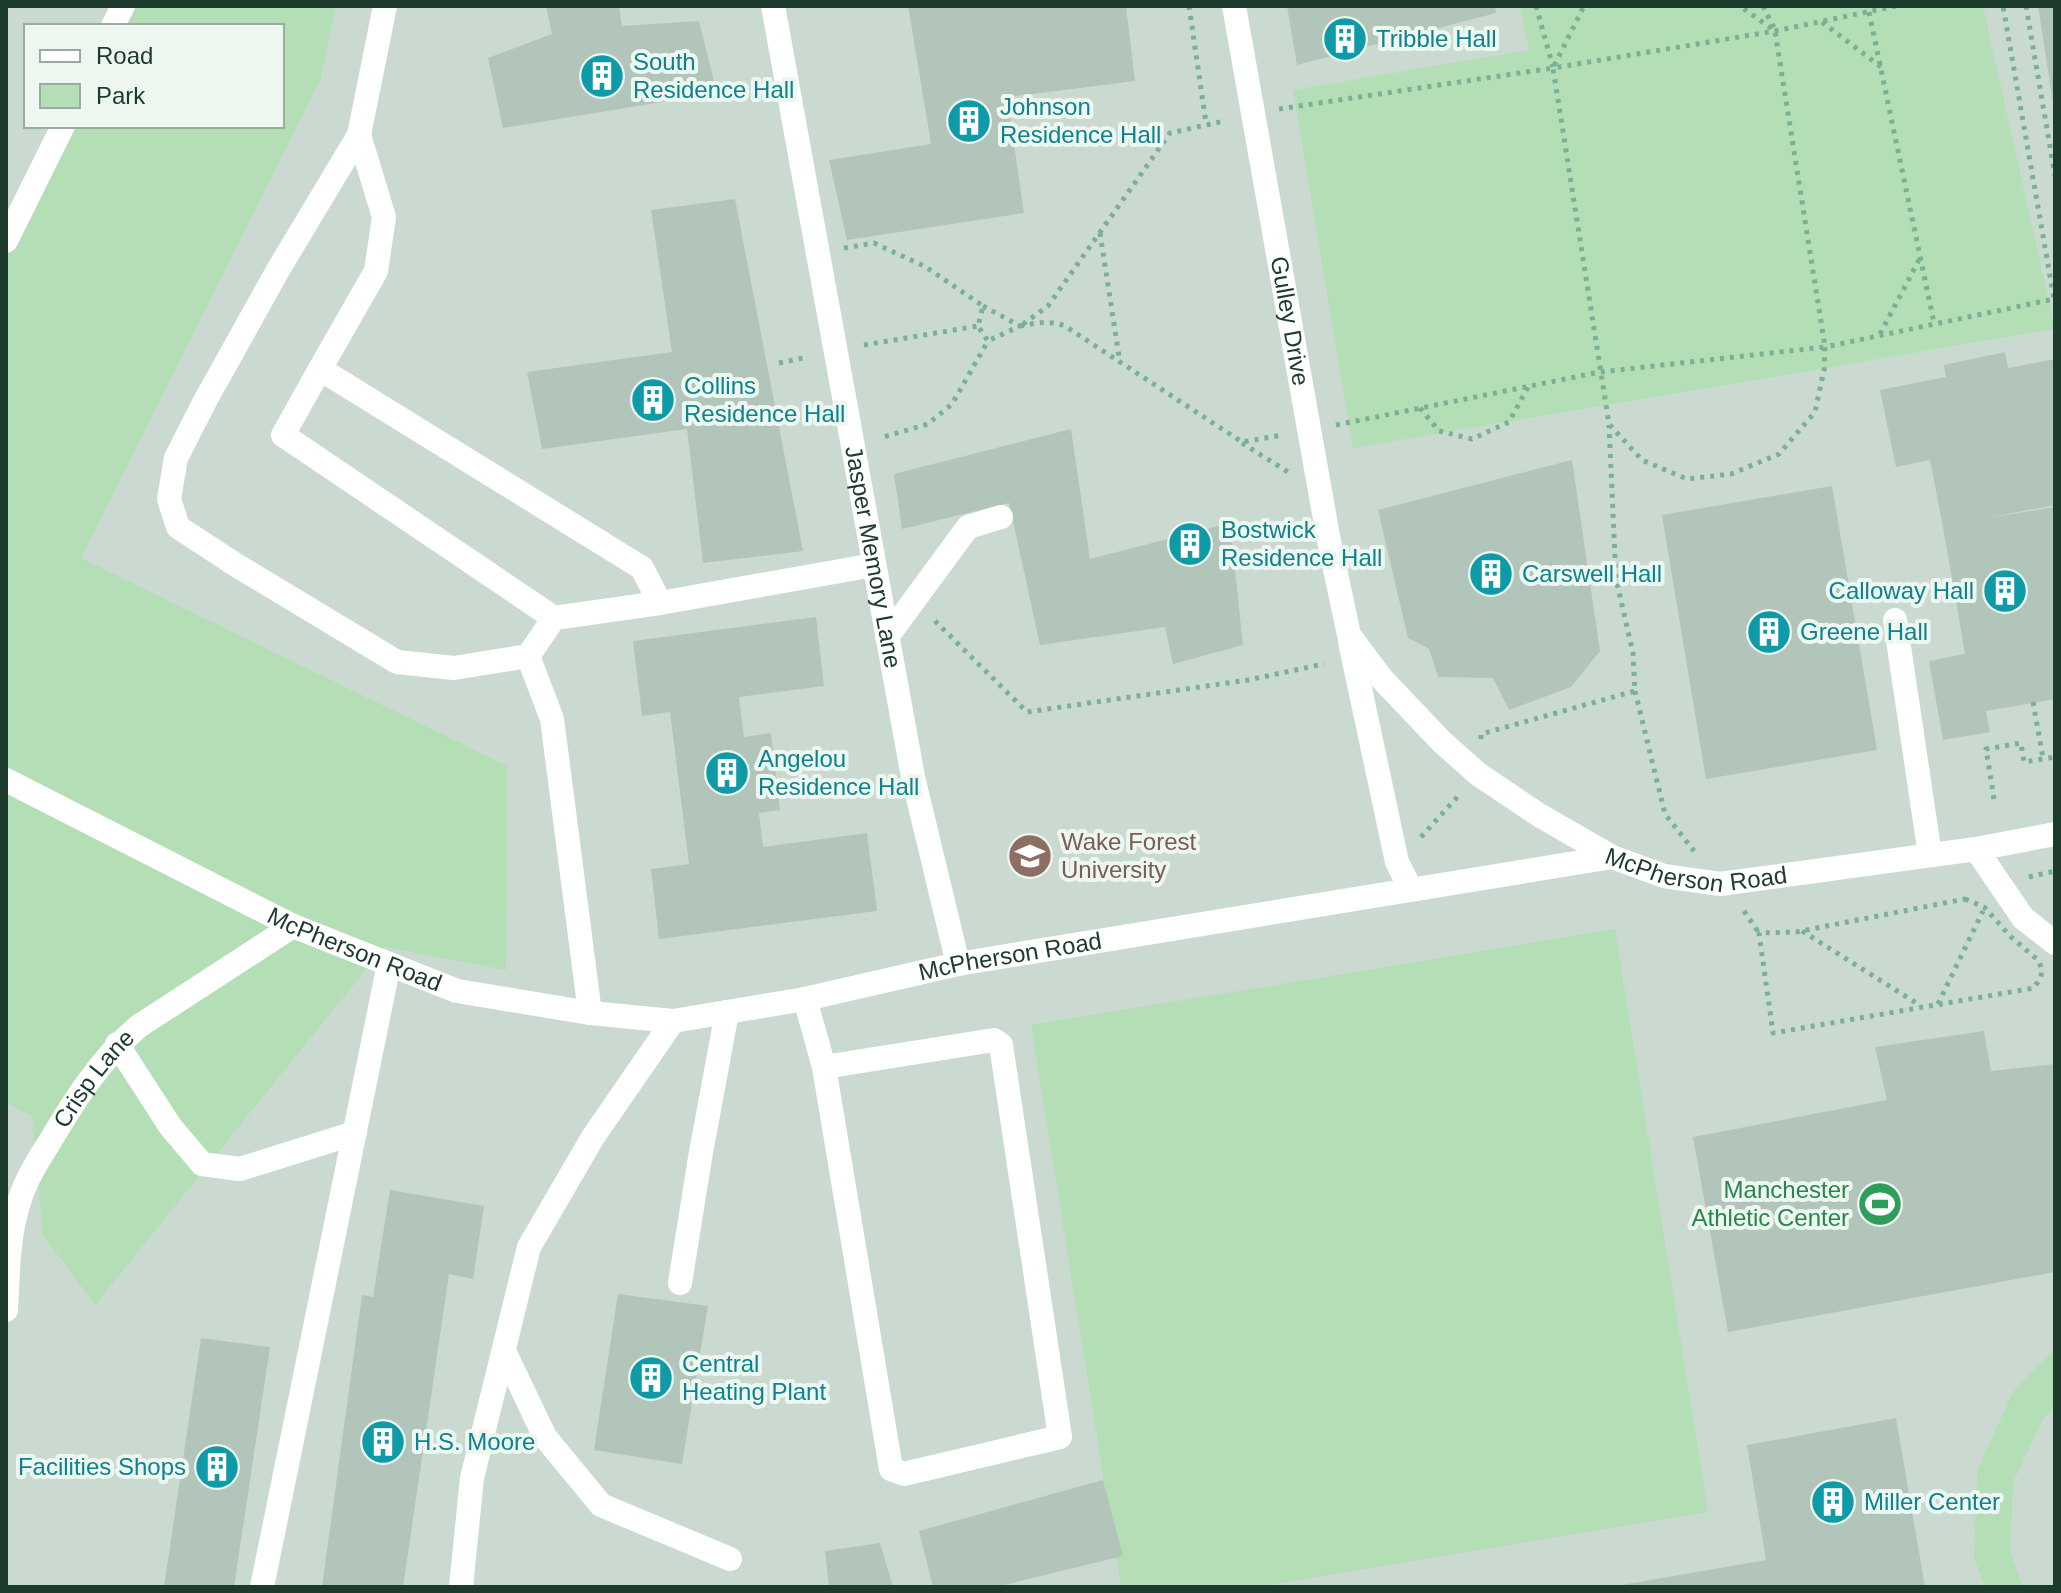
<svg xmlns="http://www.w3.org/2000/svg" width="2061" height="1593" font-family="Arial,sans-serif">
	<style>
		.built { fill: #cbdad0; fill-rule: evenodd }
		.green { fill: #b3deb6 }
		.building { fill: #b2c5ba }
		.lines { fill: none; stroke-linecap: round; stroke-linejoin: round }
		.path { stroke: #7ab195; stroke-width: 5; stroke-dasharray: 4 6; stroke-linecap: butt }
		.minor { stroke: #fff; stroke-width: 24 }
		.labels { text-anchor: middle; stroke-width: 8; stroke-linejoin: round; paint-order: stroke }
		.culture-label { font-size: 24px; fill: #0d838f; stroke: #edf7f0; text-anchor: start }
		.street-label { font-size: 24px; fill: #1d3b2d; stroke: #edf7f0 }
		.education-label { font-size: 24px; fill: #785e54; stroke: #edf7f0; text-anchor: start }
		.leisure-label { font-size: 24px; fill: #27864d; stroke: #edf7f0; text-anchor: end }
	</style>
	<rect width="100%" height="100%" fill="#ddeae2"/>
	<path class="built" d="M6,6H2055V1587H6ZM26,26H282V126H26Z"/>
	<path class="green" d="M123,6H336L321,78L81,558L507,766L506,970L384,947L95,1305L43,1235L32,1116L6,1103V241L63,126H282V26H113Z
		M1520,6H1983L2055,329L1353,448L1293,90L1529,50Z
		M1615,929L1708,1512L1256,1587H1121L1031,1025Z
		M2055,1348V1408L2043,1419L2013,1482L2010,1552L2023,1587H1985L1974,1558L1977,1471L2013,1392Z"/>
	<path class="building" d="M546,6H619L622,26L699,21L717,93L503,128L488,58L552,34Z
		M908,6H1126L1135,81L1007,97L1024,213L847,240L829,160L931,144Z
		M1287,6H1495L1496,13L1297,65Z
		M2038,6H2055V102L2053,103Z
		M735,199L803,551L703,563L687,429L542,449L527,372L672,352L651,210Z
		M2005,352L2008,368L2055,359L2053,435L2055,505L1987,518L2055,507V699L1986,711L1990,732L1943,740L1929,661L1965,654L1943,527L1930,460L1896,467L1880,390L1946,377L1944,365Z
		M1071,429L1090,559L1230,523L1243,645L1173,664L1165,627L1040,645L1009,503L902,529L894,474Z
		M1572,460L1600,651L1571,687L1509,710L1493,678L1438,677L1429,649L1408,638L1378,510Z
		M1832,486L1877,750L1706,779L1662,515Z
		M816,617L824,686L739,697L744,737L771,733L780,810L759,813L763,847L867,833L877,911L659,939L651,869L689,864L670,712L642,716L633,641Z
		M1984,1031L1991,1071L2055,1064V1272L1728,1332L1693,1137L1887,1100L1875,1047Z
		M390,1190L484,1206L473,1279L449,1274L403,1587H322L362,1295L373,1297Z
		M618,1294L708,1306L682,1464L594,1450Z
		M201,1338L270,1347L234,1587H164Z
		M1896,1418L1925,1587H1610L1766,1560L1747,1445Z
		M1103,1480L1123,1556L996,1587H933L919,1531Z
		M880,1543L893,1587H829L825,1551Z"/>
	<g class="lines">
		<path class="path" d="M1189,6L1206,123
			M1536,6L1553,67
			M1763,6L1775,30
			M1896,6L1775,31L1553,68L1609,424L1642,460L1687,479L1731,474L1779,454L1815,412L1824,370L1825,347L2054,299L2003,6
			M2026,6L2055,176
			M1869,12L1934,323
			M1822,22L1881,67
			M1279,109L1553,68L1584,6
			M1100,233L1120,363
			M844,248L874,243L926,267L983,306L978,326L988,341L952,404L928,424L880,438
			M983,306L1020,326L988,341
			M1023,324L1048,306L1170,133L1224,121
			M1020,326C1036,323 1049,320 1065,326L1242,442L1283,435
			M1880,334L1920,258
			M864,345L978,326
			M779,363L808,357
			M1420,408L1439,431L1472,439L1509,422L1528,387
			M1336,425L1600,372L1825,347L1775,31L1740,6
			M1242,443L1288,472
			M935,621L1027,712L1248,680L1324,664
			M1635,691L1665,814L1694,851
			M2033,702L2043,758
			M1481,739V734L1635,691L1633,653L1616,579L1609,425
			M1994,799L1986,749L2021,743L2024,762L2055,757
			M1421,837L1460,794
			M2029,877L2055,871
			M1965,899L1984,907L2011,937L2038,960L2042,969L2041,977L2034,988L1773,1033L1759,933L1796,932Z
			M1744,911L1759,933
			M1802,931L1921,1006
			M1938,1004L1983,911"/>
		<g class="minor">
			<path d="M385,6L359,135L278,270L205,401L176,458L169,499L178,527L236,565L397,662L454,668L528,656L554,618L660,603L874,565"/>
			<path id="s1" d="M773,6L913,777L958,964"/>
			<path id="s2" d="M1234,6L1328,536L1349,635L1382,679L1442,742L1478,774L1539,815L1612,857L1664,876L1720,884L1976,849L2055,834"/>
			<path d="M113,26L123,6"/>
			<path d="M359,135L384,217L376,271L320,369L642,568L660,603"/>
			<path d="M6,241L63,126"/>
			<path d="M320,369L283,435L554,618"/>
			<path d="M1895,620L1930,855"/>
			<path d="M887,637L968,527L1001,517"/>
			<path d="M1350,642L1397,862L1410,888"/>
			<path d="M528,656L552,719L590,1013"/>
			<path id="s3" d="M6,780L293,926L457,991L590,1013L673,1021L805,999L958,964L1612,857"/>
			<path d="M1976,849L2023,918L2055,943"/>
			<path d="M805,999L824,1067L891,1469L904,1474L1060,1437L1001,1045L994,1040L824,1067"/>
			<path d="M117,1044L170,1126L202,1164L240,1169L355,1133"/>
			<path d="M680,1283L700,1158L727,1012"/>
			<path id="s4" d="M6,1310C8,1273 8,1233 20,1199C26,1179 38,1161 49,1143C74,1101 101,1058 139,1026L293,926"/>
			<path d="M504,1351L545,1437L601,1505L730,1559"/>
			<path d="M262,1587L389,964"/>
			<path d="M461,1587L472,1478L529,1247L593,1137L673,1021"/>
		</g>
	</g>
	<defs>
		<g id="building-disc" transform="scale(2.3)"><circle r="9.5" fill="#0f9aa8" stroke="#edf7f0"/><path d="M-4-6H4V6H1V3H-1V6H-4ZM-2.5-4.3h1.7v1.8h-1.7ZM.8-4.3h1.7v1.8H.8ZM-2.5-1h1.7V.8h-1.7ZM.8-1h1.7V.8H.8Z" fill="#fff"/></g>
		<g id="university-disc" transform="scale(2.3)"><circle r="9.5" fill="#8d6e63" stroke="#edf7f0"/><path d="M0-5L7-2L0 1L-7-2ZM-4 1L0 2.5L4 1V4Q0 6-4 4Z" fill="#fff"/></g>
		<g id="stadium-disc" transform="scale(2.3)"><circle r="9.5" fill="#2e9e5b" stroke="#edf7f0"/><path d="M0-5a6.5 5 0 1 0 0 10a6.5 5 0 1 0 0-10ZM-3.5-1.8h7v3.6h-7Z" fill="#fff"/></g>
	</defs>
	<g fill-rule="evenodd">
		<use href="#building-disc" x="1345" y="39"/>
		<use href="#building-disc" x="602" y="76"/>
		<use href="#building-disc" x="969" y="121"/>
		<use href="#building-disc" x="653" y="400"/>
		<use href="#building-disc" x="1190" y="544"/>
		<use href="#building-disc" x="1491" y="574"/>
		<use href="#building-disc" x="2005" y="591"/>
		<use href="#building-disc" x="1769" y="632"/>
		<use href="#building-disc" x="727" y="773"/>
		<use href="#university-disc" x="1030" y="856"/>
		<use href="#stadium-disc" x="1880" y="1204"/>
		<use href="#building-disc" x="651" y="1378"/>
		<use href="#building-disc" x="383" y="1442"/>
		<use href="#building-disc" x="217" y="1467"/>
		<use href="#building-disc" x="1833" y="1502"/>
	</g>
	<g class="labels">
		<g class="culture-label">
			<text x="1376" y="47">Tribble Hall</text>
			<text x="633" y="70">South<tspan x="633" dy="28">Residence Hall</tspan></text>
			<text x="1000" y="115">Johnson<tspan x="1000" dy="28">Residence Hall</tspan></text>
			<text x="684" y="394">Collins<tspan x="684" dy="28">Residence Hall</tspan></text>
			<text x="1221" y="538">Bostwick<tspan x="1221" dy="28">Residence Hall</tspan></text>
			<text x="1522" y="582">Carswell Hall</text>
			<text x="1974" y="599" text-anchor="end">Calloway Hall</text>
			<text x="1800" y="640">Greene Hall</text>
			<text x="758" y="767">Angelou<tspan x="758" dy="28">Residence Hall</tspan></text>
			<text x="682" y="1372">Central<tspan x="682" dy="28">Heating Plant</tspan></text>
			<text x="414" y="1450">H.S. Moore</text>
			<text x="186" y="1475" text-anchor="end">Facilities Shops</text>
			<text x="1864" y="1510">Miller Center</text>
		</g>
		<g class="street-label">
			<text dy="8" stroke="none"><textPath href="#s2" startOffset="320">Gulley Drive</textPath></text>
			<text dy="8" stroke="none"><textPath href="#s1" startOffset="560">Jasper Memory Lane</textPath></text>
			<text dy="8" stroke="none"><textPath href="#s2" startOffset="1074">McPherson Road</textPath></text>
			<text dy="8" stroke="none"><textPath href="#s3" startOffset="388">McPherson Road</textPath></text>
			<text dy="8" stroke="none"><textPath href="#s3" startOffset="1060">McPherson Road</textPath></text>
			<text dy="8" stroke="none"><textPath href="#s4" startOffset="254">Crisp Lane</textPath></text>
		</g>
		<g class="education-label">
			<text x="1061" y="850">Wake Forest<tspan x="1061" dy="28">University</tspan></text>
		</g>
		<g class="leisure-label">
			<text x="1849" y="1198">Manchester<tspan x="1849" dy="28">Athletic Center</tspan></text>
		</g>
	</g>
	<rect width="2061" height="1593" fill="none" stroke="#1d3b2d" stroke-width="16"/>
	<rect x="24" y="24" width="260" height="104" fill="#edf7f0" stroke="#9aaca2" stroke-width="2"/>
	<rect x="40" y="50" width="40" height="12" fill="#ffffff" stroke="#9aaca2" stroke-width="2"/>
	<text x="96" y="64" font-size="24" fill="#1d3b2d">Road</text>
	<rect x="40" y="84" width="40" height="24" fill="#b3deb6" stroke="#9aaca2" stroke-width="2"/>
	<text x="96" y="104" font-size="24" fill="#1d3b2d">Park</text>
</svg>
